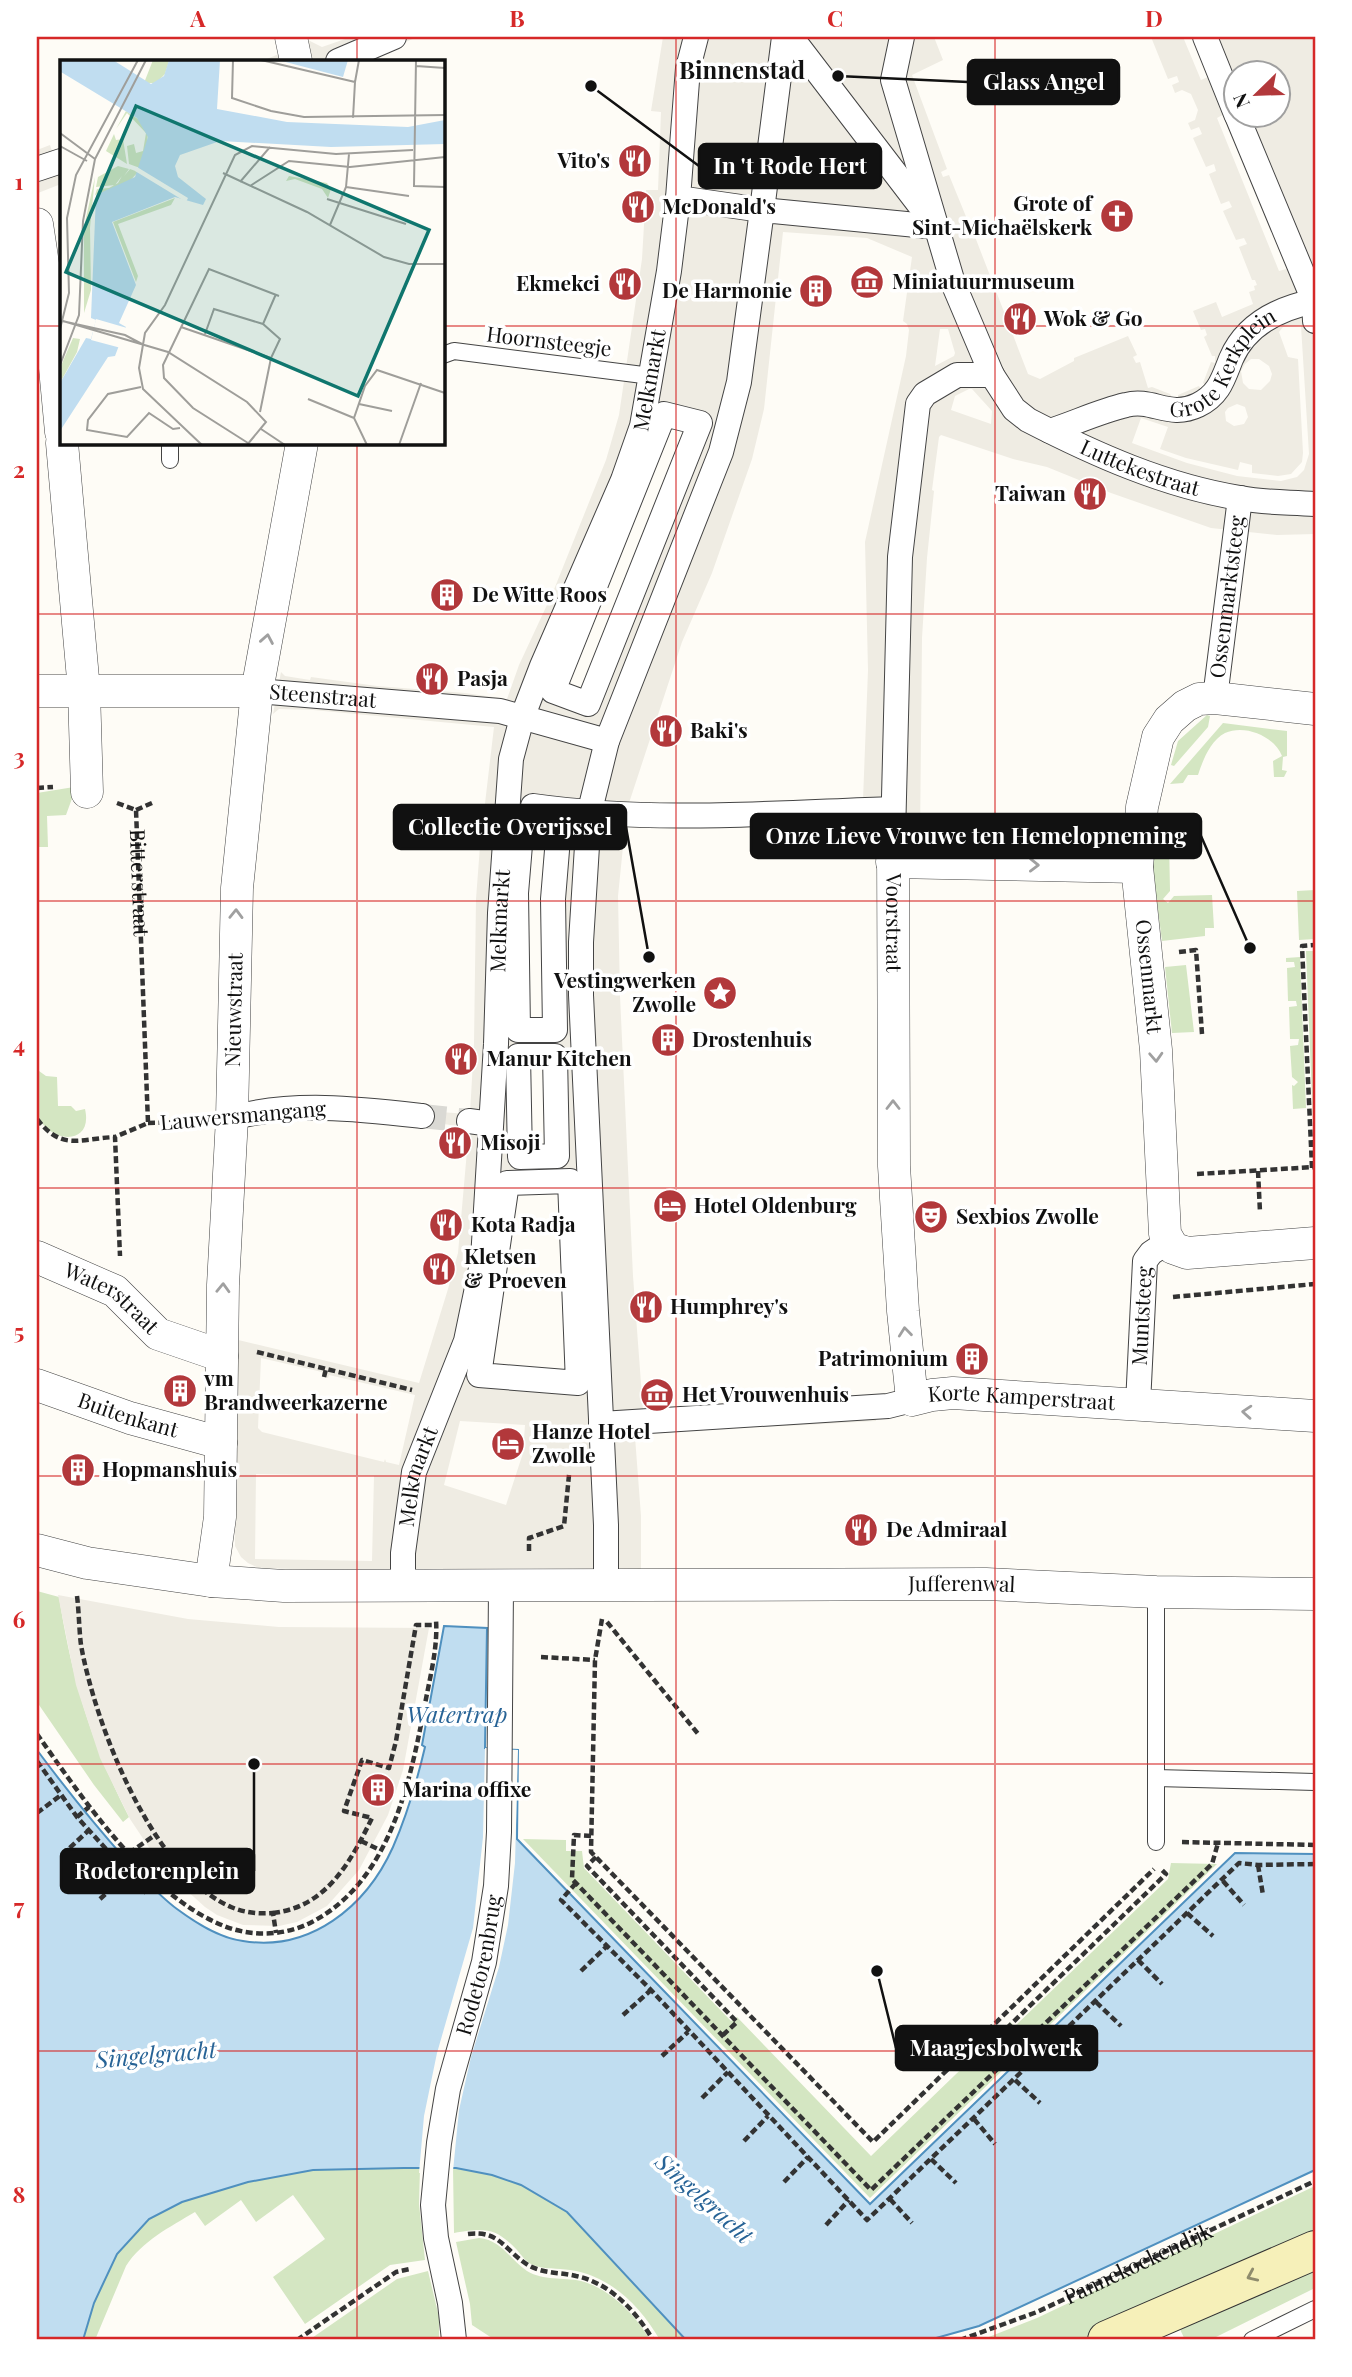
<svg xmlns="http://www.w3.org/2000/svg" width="1352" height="2377" font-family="'Playfair Display',serif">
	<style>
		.green { fill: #d4e6c2 }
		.plaza { fill: #efece3; fill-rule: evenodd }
		.water { fill: #c0ddf0; stroke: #4f90bf; stroke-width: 2 }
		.pier { fill: #fefcf6 }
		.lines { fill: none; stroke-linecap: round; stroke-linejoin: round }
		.pedestrian-tunnel { stroke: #dad9d4; stroke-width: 24; stroke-dasharray: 24 12; stroke-linecap: butt }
		.service-casing { stroke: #444; stroke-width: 18 }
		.pedestrian-casing { stroke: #444; stroke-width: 26 }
		.minor-casing { stroke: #444; stroke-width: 33 }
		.secondary-casing { stroke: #333; stroke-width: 40 }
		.path { stroke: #333; stroke-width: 4.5; stroke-dasharray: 7 3.5; stroke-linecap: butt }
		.service { stroke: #fff; stroke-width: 16 }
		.pedestrian { stroke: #fff; stroke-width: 24 }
		.minor { stroke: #fff; stroke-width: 32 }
		.secondary { stroke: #f6f0b9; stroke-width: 38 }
		.oneway { stroke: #a0a0a0 }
		.oneway2 { stroke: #8f8c6d }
		.grid { fill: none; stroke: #d62828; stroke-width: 2; stroke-opacity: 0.55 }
		.labels { text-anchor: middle; stroke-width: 7; stroke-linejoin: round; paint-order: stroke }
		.poi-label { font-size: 21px; font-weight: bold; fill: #111; stroke: #fff; text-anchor: start }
		.street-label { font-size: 21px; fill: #111; stroke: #fff }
		.water-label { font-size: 23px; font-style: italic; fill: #276396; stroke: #fff }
		.quarter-label { font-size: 24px; font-weight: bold; fill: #111; stroke: #fff }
		.inset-road { fill: none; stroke: #9f9e9a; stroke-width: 2 }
		.view { fill: #0f766e; fill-opacity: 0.15; stroke: #0f766e; stroke-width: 3.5 }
		.inset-edge { fill: none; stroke: #111; stroke-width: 3.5 }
		.leader { fill: none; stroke: #111; stroke-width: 2.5 }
		.callout-dot { fill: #111; stroke: #fff; stroke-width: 2.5 }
		.callout { fill: #111; stroke: #111; stroke-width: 2.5 }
		.callout-label { font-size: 23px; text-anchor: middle; font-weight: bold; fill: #fff }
		.neatline { fill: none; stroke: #d62828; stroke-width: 2.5 }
		.grid-label { font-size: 23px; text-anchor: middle; font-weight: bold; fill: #d62828 }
	</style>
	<rect width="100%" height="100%" fill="#fefcf6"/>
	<path class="green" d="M1207,715L1210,716L1208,727L1174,766L1171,765L1178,741Z
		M1223,723L1287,731V756L1283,757L1282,770L1287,771L1284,777H1274L1273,761L1282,756C1274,736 1245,724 1225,733C1210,741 1203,760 1198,775H1188L1183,783L1170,784Z
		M74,787V793L66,815L47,816L48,847H37V793Z
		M1172,821V835L1164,827L1160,831L1169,839L1170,891L1163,899L1168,903L1174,896L1212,895L1214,928H1205V936L1162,941L1152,865L1155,822Z
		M1315,890V939L1299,940L1297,891Z
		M1306,951H1315V1148H1314Z
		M1300,957L1306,1108L1293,1109L1292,1085L1294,1086L1298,1082L1292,1077L1290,1046L1298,1045L1299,1039H1290L1289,1007L1297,1006L1296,1001H1288L1287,968L1295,967L1294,962H1286V958Z
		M1186,965L1194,1032L1172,1033L1165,967Z
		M37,1015L39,1071L46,1076L57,1077L58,1106H71L76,1111L85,1109C94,1148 46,1143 37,1113C35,1105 37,1094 37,1086C37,1062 37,1039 37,1015Z
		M37,1591L59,1597C72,1679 91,1743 129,1817L123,1822L94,1785L37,1702Z
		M523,1839L566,1840V1851H582L584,1868L731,2021L737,2017L871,2156L1010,2022L1015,2026L1168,1879L1171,1863L1217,1864L870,2198Z
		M404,2168L420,2169L419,2204L425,2260L390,2265L305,2324L273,2277L325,2239L293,2195L256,2222L241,2200L205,2226L195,2212C170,2227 142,2241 126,2266L95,2340H83L94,2303L117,2254L149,2219L182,2202L248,2182L313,2170Z
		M453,2168L492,2175L521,2185L567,2212L686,2340H660C640,2306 611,2276 570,2270C557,2268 545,2270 533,2265C526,2262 522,2256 517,2250C495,2227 485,2228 454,2233Z
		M1315,2186V2240L1088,2340H981L1037,2318Z
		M479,2238C502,2240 510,2260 527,2271C544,2281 562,2277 581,2281C609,2288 636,2315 650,2340H495L472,2325L470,2304L456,2242Z
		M1315,2258V2288L1210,2340H1185L1179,2327Z
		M428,2271L439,2317V2340H309L397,2279Z"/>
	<path class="plaza" d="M351,37H417L363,61H262L310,41L322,47Z
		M663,37H934L943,60L912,75L947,169L941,172L943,177L949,175L967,219L960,222L962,228L968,226L970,230L972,229L1028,374L1040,379L1074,361V358L1128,336L1137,355L1133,357L1136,363L1140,362L1148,388L1152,387L1170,394L1172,398H1178V395L1199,386L1201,389L1205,385L1203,383L1211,362L1215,363V356H1212L1204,337L1207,335L1205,329L1201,330L1193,311L1216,302L1222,317L1253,304L1249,292L1255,290L1254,286L1257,285L1255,280H1252L1239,247L1247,244L1244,238L1236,240L1223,211L1232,207L1229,201L1221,204L1209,174L1216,171L1214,164L1206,167L1193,138L1202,134L1199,127L1191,130L1188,123L1195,120L1198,110L1191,94L1182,90L1175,93L1172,85L1179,82L1177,76L1168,79L1151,37H1183L1201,80L1215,74L1200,37H1315V534L1277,535L1211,528L1111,493L1047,467L1013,459L941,435L939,437L932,490L934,491L927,558L922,638L920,840L866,844L864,818L641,828L629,827H625L618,896L620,996L633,1276L643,1410L876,1418V1421L787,1426L643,1428L635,1437L641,1516V1569L527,1568L363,1571L259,1568L248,1563L241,1557L235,1546L234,1339L419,1383L448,1289L458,1253L469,1128L425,1121L393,1109L470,1114L474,1043L476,899L480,846L494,727L313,710L279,709L273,714L281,672L285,676L310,680L311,677L377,686L465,693L507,699L519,665L553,592L606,460L619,415L642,259L646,190H658L661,112L651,111ZM1236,74H1278V116H1236ZM1228,112L1290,268L1279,271L1217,118ZM783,232L867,238L912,257L903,321L907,324L909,330L906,356L865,542L868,670L863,800L713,804L629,803L682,642L712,573L752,459L764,409ZM1301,326L1309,454L1304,470L1297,477L1281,481L1237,476L1187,463L1132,443L1141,418L1168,427L1160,449L1186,458L1238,470L1240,462L1252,465V473L1278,476L1291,474L1302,462L1303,453L1298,359L1288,357L1279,332L1283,327ZM940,329H948L955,353L954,356L935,366ZM1251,359H1259L1269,366L1272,374L1270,381L1261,390L1249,389L1243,383L1241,371L1245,364ZM969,389H972L992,411L991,424L951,410L955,396ZM1237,404L1245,407L1248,417L1244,424L1234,426L1226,421L1225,412L1228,408ZM664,414L700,423L588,704L553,691ZM523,821L559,827L554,1030L518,1029ZM519,1056H555L557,1156L520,1157ZM570,1181L578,1383L479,1375L507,1183ZM261,1358L322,1372V1376L328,1378L329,1375L415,1395L399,1465L386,1462L385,1459L384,1462L262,1432L258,1428ZM460,1421L525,1425L523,1453L506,1505L444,1485ZM256,1474L374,1476L372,1561L255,1559Z
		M50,145L52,151L61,148V184L38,193L37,197V150Z
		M58,1595L188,1619L279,1627L429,1628L403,1770L388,1815L359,1870L327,1906L297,1922L279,1926L243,1925L217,1915L205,1907L164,1870L130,1819L100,1758L76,1685Z"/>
	<path class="water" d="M444,1626L487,1628L485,1748L518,1750L517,1839L870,2204L1235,1853L1315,1854V2170L979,2326L929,2340H686L567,2212L521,2185L492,2175L456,2168H404L313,2170L248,2182L182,2202L149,2219L117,2254L94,2303L83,2340H37V1750C66,1789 94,1824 127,1861C143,1877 158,1895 177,1909C196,1923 219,1938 243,1941C310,1952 366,1907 393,1847C407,1815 417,1781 425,1747L422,1745Z"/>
	<path class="pier" d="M485,1748L518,1750L515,1863L508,1925L499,1967L471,2057L459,2110L453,2171L419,2173L424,2116L437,2053L473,1928L483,1837Z"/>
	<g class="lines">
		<path class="pedestrian-tunnel" d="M422,1116L469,1121"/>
		<g class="service-casing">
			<path id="service" d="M443,355L454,351L651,376
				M170,443V460
				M1156,1592V1778
				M1156,1842V1778L1315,1782
				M1252,2340L1315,2309"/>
		</g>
		<g class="pedestrian-casing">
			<g id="pedestrian">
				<path d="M696,37L688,68L678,198L762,210L784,37"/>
				<path d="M791,37L928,216"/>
				<path id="s3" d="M902,37L893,80L953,283L992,375L1014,409L1028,420C1094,454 1165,486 1240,498C1264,503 1290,502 1315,504"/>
				<path d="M1205,37L1236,114"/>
				<path d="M338,61L394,37"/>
				<path d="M1237,116L1314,301L1315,321"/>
				<path d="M37,169L61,161"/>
				<path d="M664,414L700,423L588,704L553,691Z"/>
				<path id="s4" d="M1050,431C1075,423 1100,411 1126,405C1153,398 1169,419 1198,405C1219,395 1223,379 1231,359C1246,324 1280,308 1315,301"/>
				<path id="s5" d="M257,691L500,711L607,741"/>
				<path id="s6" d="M1215,698L1240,498"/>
				<path d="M533,806C652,823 773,813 893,809"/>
				<path d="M522,821L559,826L553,899L555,1030H518L516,893Z"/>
				<path d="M893,837L900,557L918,404L925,394L957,375H992"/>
				<path d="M518,1056H555L557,1156L520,1157Z"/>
				<path d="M232,1118C293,1101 360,1109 422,1116"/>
				<path d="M469,1121L491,1124"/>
				<path d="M570,1181L578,1383L479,1375L507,1183Z"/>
				<path id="s7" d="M1138,1404L1145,1261L1151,1253L1169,1241"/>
				<path d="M601,1424L888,1406L912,1400"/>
				<path id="s8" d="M403,1587V1553L414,1472L466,1341L483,1259L496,1044L500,913L511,759L522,718L542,666L623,480L642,426L669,271L678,198"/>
				<path d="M606,1587V1525L581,995V942L589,814L607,741L721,452L739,382L762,210L937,227"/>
				<path id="s9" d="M454,2340L450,2303L436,2238L433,2205L439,2143L448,2089L484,1962L496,1886L499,1832L501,1587"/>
			</g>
		</g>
		<g class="minor-casing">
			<g id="minor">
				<path d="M291,37L296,61"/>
				<path d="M37,224L49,304L61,432"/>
				<path d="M62,443L84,690L87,792"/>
				<path d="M37,691H257"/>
				<path id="s10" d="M1315,709L1215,698L1199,699L1185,706L1169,720L1158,737L1142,807L1137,867L1156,1050L1165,1234L1173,1248L1187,1253L1315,1243"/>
				<path id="s11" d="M893,837L894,1166L903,1311L912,1400L932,1395L953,1393L1315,1416"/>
				<path d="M892,862L1137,867"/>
				<path id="s12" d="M37,1257L115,1291L158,1334L222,1356"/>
				<path id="s13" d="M37,1385L130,1418L221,1443"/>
				<path id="s14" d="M37,1550L87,1563L211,1581L284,1586L986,1584L1156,1592L1315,1594"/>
				<path id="s15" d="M211,1581L220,1517L223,1285L232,1118L237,888L257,691L302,443"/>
			</g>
		</g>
		<g class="secondary-casing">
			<path id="secondary" d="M1107,2340L1315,2250"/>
		</g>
		<g class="path">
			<path d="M37,788L53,787"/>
			<path id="s1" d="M117,803L136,810L148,1123L115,1137L120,1256"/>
			<path d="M136,810L152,803"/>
			<path d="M1179,952L1196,950L1202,1034"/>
			<path d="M37,1119C62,1151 78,1139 115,1137"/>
			<path d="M148,1123L196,1122"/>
			<path d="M1312,1168L1302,946L1315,945"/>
			<path d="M1258,1171L1260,1212"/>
			<path d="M1197,1174L1315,1167"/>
			<path d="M1173,1297L1315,1284"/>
			<path d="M257,1352L412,1390"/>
			<path d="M324,1377L326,1369"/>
			<path d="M529,1551V1538L564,1526L569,1475"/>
			<path d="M77,1596C79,1612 79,1629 81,1645C95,1724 152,1873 231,1907C245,1913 259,1914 273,1913L276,1933"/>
			<path d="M602,1619L595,1660L591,1852L873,2142L1154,1869"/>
			<path d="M607,1622L699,1735"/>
			<path d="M541,1657L595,1660"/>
			<path d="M37,1734C83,1799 148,1896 224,1926C252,1937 285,1936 312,1922C390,1881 410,1783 425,1704C430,1677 438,1647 436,1620"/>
			<path d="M37,1761L77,1817L146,1893"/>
			<path d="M37,1813L61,1795"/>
			<path d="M77,1817L89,1807"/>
			<path d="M591,1836L574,1835L572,1879L871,2190L1212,1864L1218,1843"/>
			<path d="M361,1841L380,1850"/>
			<path d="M1182,1842L1315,1845"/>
			<path d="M129,1853L155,1835"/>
			<path d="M62,1855L89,1830"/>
			<path d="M596,1857L587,1866L737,2022L723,2035"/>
			<path d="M1258,1865L1263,1895"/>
			<path d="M1223,1881L1244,1905"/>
			<path d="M576,1883L561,1900L651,1990L867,2220L1239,1863L1258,1865L1315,1864"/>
			<path d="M100,1899L129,1873"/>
			<path d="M273,1913C327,1907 351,1861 372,1818L344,1811L362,1760L389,1768L396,1741L416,1625H437"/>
			<path d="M1187,1913L1213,1936"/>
			<path d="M1138,1960L1162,1984"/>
			<path d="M581,1971L607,1946"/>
			<path d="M1096,2002L1121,2026"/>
			<path d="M623,2015L651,1990"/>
			<path d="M1057,2039L1079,2064"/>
			<path d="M1025,2043L1008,2027L1166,1874L1161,1869"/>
			<path d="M662,2056L688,2032"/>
			<path d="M1015,2080L1040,2103"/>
			<path d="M702,2098L728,2072"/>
			<path d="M974,2119L995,2144"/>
			<path d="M744,2141L768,2116"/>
			<path d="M931,2159L956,2183"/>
			<path d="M784,2182L808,2157"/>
			<path d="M890,2199L912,2223"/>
			<path d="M826,2225L849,2200"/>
			<path d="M468,2234C500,2230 504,2250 528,2265C543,2274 560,2272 576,2276C610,2283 636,2311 653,2340"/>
			<path d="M297,2340L396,2272L410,2269"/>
			<path id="s2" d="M960,2340L1037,2312L1315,2181"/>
		</g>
		<use href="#service" class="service"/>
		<use href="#pedestrian" class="pedestrian"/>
		<use href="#minor" class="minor"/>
		<use href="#secondary" class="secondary"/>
	</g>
	<defs><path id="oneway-chevron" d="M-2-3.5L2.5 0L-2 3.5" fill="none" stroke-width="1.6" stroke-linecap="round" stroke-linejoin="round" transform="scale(1.75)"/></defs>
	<g class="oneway">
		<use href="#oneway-chevron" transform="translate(267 639) rotate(-80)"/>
		<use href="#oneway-chevron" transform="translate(1034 865) rotate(1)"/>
		<use href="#oneway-chevron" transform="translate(236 914) rotate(-89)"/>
		<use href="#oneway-chevron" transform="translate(1156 1057) rotate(87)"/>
		<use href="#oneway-chevron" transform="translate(893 1105) rotate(-90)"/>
		<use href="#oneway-chevron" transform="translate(223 1288) rotate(-88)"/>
		<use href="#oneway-chevron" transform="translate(905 1332) rotate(-96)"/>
		<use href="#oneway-chevron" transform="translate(1247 1412) rotate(-176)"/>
	</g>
	<use class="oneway2" href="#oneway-chevron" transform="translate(1252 2276) rotate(156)"/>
	<path class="grid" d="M357,37V61M676,37V2340M995,37V2340M37,326H61M443,326H1315M357,443V2340M37,614H1315M37,901H1315M37,1188H1315M37,1476H1315M37,1764H1315M37,2051H1315"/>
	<defs>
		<g id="restaurant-disc" transform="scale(1.75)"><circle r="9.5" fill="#b2383b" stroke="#fff"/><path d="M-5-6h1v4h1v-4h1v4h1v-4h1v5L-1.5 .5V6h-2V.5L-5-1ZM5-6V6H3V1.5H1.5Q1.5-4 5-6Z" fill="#fff"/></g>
		<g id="church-disc" transform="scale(1.75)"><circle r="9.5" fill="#b2383b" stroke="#fff"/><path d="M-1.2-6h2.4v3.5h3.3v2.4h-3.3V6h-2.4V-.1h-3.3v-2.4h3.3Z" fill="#fff"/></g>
		<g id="museum-disc" transform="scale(1.75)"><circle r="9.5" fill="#b2383b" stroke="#fff"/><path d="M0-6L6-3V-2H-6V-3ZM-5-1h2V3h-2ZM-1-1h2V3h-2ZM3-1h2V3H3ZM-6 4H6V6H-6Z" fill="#fff"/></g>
		<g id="building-disc" transform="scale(1.75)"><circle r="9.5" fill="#b2383b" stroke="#fff"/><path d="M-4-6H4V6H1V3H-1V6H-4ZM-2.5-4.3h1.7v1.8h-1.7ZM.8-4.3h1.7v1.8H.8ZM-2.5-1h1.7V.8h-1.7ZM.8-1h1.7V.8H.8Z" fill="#fff"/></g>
		<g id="sight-disc" transform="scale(1.75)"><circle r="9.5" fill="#b2383b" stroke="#fff"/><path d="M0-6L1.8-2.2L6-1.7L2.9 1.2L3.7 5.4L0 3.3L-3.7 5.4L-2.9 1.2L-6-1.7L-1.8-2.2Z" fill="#fff"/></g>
		<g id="hotel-disc" transform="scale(1.75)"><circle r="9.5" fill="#b2383b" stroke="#fff"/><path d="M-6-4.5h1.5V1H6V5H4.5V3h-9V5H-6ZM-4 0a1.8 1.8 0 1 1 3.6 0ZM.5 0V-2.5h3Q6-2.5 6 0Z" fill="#fff"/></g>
		<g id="theatre-disc" transform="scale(1.75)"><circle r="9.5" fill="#b2383b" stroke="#fff"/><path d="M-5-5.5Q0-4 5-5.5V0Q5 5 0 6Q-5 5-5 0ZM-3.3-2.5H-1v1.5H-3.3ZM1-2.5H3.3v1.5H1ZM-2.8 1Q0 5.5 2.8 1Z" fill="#fff"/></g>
	</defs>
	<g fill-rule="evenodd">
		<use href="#restaurant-disc" x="635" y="161"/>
		<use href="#restaurant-disc" x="638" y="207"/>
		<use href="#church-disc" x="1117" y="216"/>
		<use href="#museum-disc" x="867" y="282"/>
		<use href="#restaurant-disc" x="625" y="284"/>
		<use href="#building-disc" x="816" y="291"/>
		<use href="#restaurant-disc" x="1020" y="319"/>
		<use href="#restaurant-disc" x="1090" y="494"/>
		<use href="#building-disc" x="447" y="595"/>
		<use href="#restaurant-disc" x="432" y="679"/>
		<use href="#restaurant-disc" x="666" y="731"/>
		<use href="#sight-disc" x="720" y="993"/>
		<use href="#building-disc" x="668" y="1040"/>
		<use href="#restaurant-disc" x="461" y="1059"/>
		<use href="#restaurant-disc" x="455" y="1143"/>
		<use href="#hotel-disc" x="670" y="1206"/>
		<use href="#theatre-disc" x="931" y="1217"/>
		<use href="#restaurant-disc" x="446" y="1225"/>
		<use href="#restaurant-disc" x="439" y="1269"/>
		<use href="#restaurant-disc" x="646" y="1307"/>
		<use href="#building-disc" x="972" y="1359"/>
		<use href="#building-disc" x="180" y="1391"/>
		<use href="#museum-disc" x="657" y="1395"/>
		<use href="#hotel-disc" x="508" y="1444"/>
		<use href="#building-disc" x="78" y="1470"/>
		<use href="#restaurant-disc" x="861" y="1530"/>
		<use href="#building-disc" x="378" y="1790"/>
	</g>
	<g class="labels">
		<g class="poi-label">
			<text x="610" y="168" text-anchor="end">Vito's</text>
			<text x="1092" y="211" text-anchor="end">Grote of<tspan x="1092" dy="24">Sint-Michaëlskerk</tspan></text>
			<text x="662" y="214">McDonald's</text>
			<text x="892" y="289">Miniatuurmuseum</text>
			<text x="600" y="291" text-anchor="end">Ekmekci</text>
			<text x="792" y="298" text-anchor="end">De Harmonie</text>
			<text x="1044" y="326">Wok &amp; Go</text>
			<text x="1066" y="501" text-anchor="end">Taiwan</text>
			<text x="472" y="602">De Witte Roos</text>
			<text x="457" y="686">Pasja</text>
			<text x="690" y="738">Baki's</text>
			<text x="696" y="988" text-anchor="end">Vestingwerken<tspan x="696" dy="24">Zwolle</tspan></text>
			<text x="692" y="1047">Drostenhuis</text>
			<text x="486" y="1066">Manur Kitchen</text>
			<text x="480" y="1150">Misoji</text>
			<text x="694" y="1213">Hotel Oldenburg</text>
			<text x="956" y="1224">Sexbios Zwolle</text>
			<text x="471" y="1232">Kota Radja</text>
			<text x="464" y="1264">Kletsen<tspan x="464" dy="24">&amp; Proeven</tspan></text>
			<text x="670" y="1314">Humphrey's</text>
			<text x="948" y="1366" text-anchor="end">Patrimonium</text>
			<text x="204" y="1386">vm<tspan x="204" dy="24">Brandweerkazerne</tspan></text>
			<text x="682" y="1402">Het Vrouwenhuis</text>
			<text x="532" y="1439">Hanze Hotel<tspan x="532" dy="24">Zwolle</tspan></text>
			<text x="102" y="1477">Hopmanshuis</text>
			<text x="886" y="1537">De Admiraal</text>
			<text x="402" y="1797">Marina offixe</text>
		</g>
		<g class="street-label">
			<text transform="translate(549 342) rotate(7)" y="7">Hoornsteegje</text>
			<text dy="7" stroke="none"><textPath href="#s4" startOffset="200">Grote Kerkplein</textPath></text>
			<text dy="7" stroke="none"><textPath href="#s8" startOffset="1246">Melkmarkt</textPath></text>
			<text dy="7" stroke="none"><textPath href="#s3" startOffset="536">Luttekestraat</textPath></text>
			<text dy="7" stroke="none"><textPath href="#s6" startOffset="102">Ossenmarktsteeg</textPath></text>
			<text dy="7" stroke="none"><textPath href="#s5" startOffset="66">Steenstraat</textPath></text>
			<text dy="7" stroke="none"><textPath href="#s1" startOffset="93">Bitterstraat</textPath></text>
			<text dy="7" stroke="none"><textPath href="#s8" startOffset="679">Melkmarkt</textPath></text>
			<text dy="7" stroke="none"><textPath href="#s11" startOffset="86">Voorstraat</textPath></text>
			<text dy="7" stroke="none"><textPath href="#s10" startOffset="416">Ossenmarkt</textPath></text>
			<text dy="7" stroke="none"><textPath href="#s15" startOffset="572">Nieuwstraat</textPath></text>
			<text transform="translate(243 1116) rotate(-5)" y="7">Lauwersmangang</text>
			<text dy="7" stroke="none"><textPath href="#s12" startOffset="86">Waterstraat</textPath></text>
			<text dy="7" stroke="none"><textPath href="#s7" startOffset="88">Muntsteeg</textPath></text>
			<text dy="7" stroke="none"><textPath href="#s11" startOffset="674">Korte Kamperstraat</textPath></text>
			<text dy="7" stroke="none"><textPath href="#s13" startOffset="96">Buitenkant</textPath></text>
			<text dy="7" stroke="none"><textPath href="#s8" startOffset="112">Melkmarkt</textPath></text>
			<text dy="7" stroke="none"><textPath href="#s14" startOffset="928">Jufferenwal</textPath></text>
			<text dy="7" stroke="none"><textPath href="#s9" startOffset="382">Rodetorenbrug</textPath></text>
			<text dy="7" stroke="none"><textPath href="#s2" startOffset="194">Pannekoekendijk</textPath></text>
		</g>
		<g class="water-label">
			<text x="457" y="1723">Watertrap</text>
			<text transform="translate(156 2055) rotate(-5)" y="8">Singelgracht</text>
			<text transform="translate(704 2199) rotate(42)" y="8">Singelgracht</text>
		</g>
		<g class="quarter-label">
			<text x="742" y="79">Binnenstad</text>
		</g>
	</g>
	<g transform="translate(60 60)">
		<rect width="385" height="385" fill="#fefcf6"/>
		<path d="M93,0L109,1L105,14L96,23H84ZM66,51L81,61L88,72L87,86L80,108L69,104L67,86L74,84L76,93L83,91L86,73L67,53L56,69ZM54,74L56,80L63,79L67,104L46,91ZM58,106L69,109L64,116L70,109L78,112L67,124L35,135L37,129L49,128L58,123L62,116L55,125L36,127L38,117ZM229,116L267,123L271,129L268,138L262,129L235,119L226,121ZM35,117L30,168L31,230L24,253V167ZM115,138L111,145L58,164L78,216L76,222L53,162ZM13,278L20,279L17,292L0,323V308Z" fill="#d4e6c2"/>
		<path d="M1,0H53L91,24L104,16L109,0H160L157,49L227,62L348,67L385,60V84L271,87L160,81L120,95L115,106L118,117L146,139L143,145L115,137L52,162L76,225L59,263L66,267L55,296L48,297L0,371V323L26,278L31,279L36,260L31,258L36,135L75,117L88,77L77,58L1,12ZM218,0H288L283,17Z" fill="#c0ddf0"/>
		<path d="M77,107L128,138L126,142L75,111ZM36,259L67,268L61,288L31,280Z" fill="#fefcf6"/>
		<path class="inset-road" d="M173,0L172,38L211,51L244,57L385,55M201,0L295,22L299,0M356,0L354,126L385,127M356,6L385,8M293,58L295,22M0,73L35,99M0,86L27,101M163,113L247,152L324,197L349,204H385M180,122L210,87M190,126L229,101L290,107L385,97M286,127L349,136M267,139L346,164M270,165L286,127L289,94M2,261L65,275L82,284M3,261L108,292L187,342L206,362L187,385M203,264L216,234M121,267L211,298M0,269L9,233L7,158L16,115L78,0M145,274L154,249L203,264L220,279L211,298M0,305L19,255L23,161L35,99L86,0M81,327L48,334L28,360L27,370L67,377L89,353L113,369L120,368M248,339L294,358M299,344L332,351M200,352L211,298M201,369L225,385M188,383L133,348L104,318L103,305L149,209L219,236M142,385L83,329L79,308L85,273L105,245L175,95L192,86L276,94L353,90M307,385L294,358L305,326L317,310L385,333M339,385L361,323"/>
		<path class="view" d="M76,46L369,170L298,336L6,212Z"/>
		<rect width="385" height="385" class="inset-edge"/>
	</g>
	<path class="leader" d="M838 76L968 82M591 86L699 166M649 957L626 827M1250 948L1201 836M254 1764L254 1871M877 1971L896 2048"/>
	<g class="callout-dot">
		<circle cx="838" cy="76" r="7"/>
		<circle cx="591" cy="86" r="7"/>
		<circle cx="649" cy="957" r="7"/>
		<circle cx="1250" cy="948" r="7"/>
		<circle cx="254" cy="1764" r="7"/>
		<circle cx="877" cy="1971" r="7"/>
	</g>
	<g class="callout">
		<rect x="968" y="60" width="151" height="44" rx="7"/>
		<rect x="699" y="144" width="182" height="44" rx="7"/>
		<rect x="394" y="805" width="232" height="44" rx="7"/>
		<rect x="751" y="814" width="450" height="44" rx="7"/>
		<rect x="61" y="1849" width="193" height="44" rx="7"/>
		<rect x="896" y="2026" width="201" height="44" rx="7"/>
	</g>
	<g class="callout-label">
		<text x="1044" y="90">Glass Angel</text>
		<text x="790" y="174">In 't Rode Hert</text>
		<text x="510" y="835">Collectie Overijssel</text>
		<text x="976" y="844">Onze Lieve Vrouwe ten Hemelopneming</text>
		<text x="157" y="1879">Rodetorenplein</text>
		<text x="996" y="2056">Maagjesbolwerk</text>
	</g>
	<rect width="1352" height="2377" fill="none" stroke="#ffffff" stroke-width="77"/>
	<g transform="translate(1257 94) rotate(247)"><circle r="33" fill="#ffffff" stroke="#a0a0a0" stroke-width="2"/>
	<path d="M0-5L12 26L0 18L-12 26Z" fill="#b2383b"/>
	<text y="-10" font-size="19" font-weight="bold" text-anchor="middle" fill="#111111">N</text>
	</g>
	<rect x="38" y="38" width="1276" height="2300" class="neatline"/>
	<g class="grid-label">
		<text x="198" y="27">A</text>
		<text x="517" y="27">B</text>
		<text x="835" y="27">C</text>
		<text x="1154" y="27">D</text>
		<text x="19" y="190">1</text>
		<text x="19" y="478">2</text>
		<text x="19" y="765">3</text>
		<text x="19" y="1053">4</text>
		<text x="19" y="1340">5</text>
		<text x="19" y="1628">6</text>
		<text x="19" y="1915">7</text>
		<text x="19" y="2203">8</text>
	</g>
</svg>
